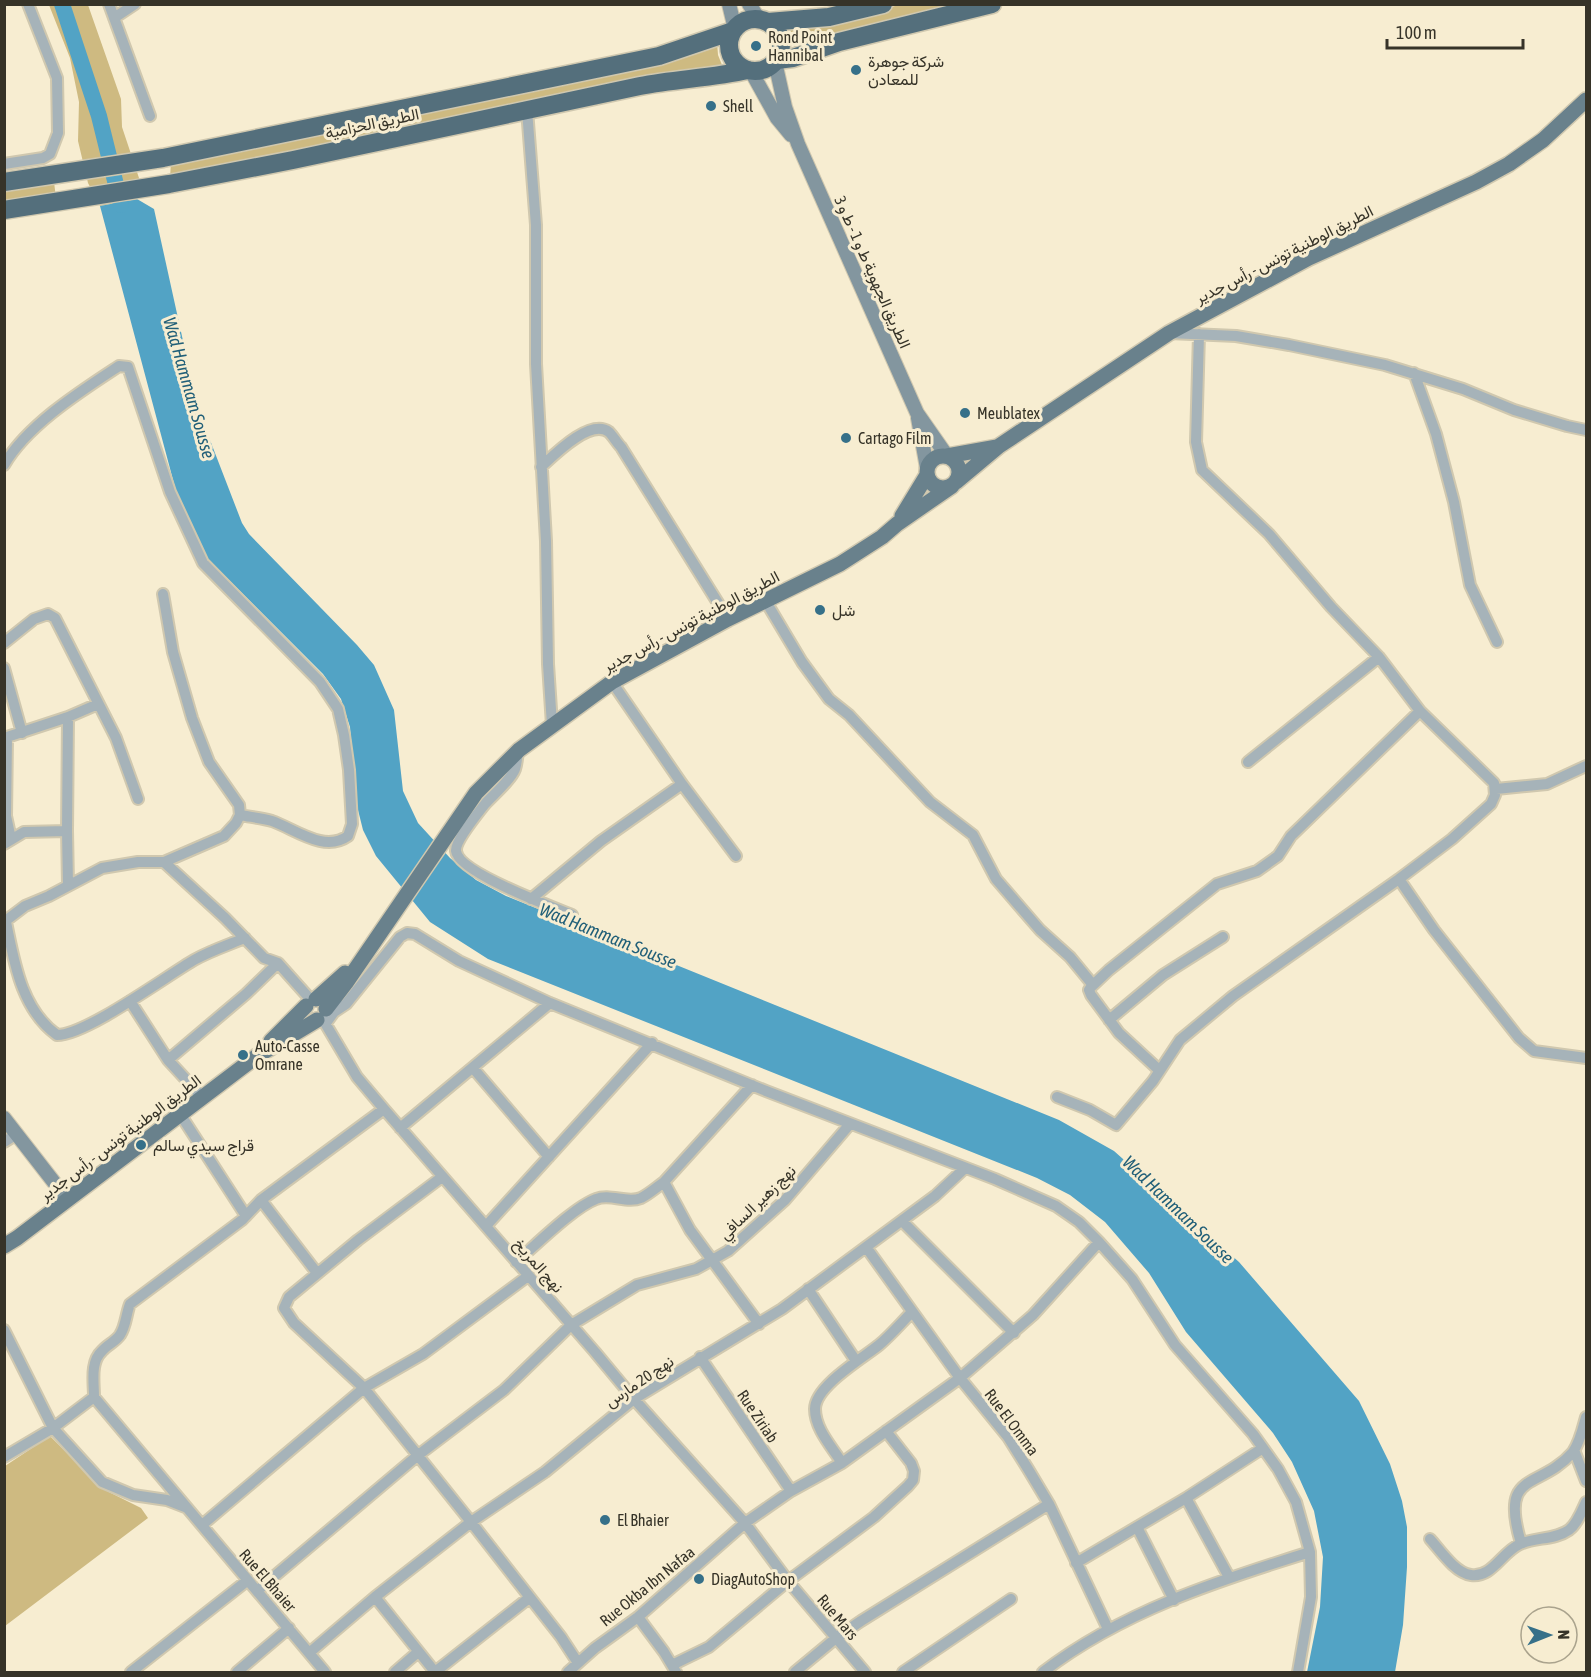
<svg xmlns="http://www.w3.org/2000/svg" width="1591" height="1677" font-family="'Asap Condensed',Vazirmatn,sans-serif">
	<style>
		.green { fill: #ceba81 }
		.water { fill: #52a3c5 }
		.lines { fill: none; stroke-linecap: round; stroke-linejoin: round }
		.river { stroke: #52a3c5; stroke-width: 16 }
		.street-casing { stroke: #d0c8af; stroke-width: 14 }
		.secondary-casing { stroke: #d0c8af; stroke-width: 16 }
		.primary-casing { stroke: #d0c8af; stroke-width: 18 }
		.highway-casing { stroke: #d0c8af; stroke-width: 21 }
		.street { stroke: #a6b3b9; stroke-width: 10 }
		.secondary { stroke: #83969f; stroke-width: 14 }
		.primary { stroke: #69818c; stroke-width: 15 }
		.highway { stroke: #546f7c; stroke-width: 18 }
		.poi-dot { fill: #367089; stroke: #f7edd1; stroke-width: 2 }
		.labels { text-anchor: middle; stroke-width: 6; stroke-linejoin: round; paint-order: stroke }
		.poi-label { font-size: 16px; fill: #363328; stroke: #f7edd1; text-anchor: start }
		.street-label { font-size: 16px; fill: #363328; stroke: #f7edd1 }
		.water-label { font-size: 18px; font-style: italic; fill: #215f78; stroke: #f7edd1 }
	</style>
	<rect width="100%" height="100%" fill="#f7edd1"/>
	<path class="green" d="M49,5H88L121,99L122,127L139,178L137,199L100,206L88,183L78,141L79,102L70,58Z
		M899,5H971L796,53L789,25L832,22Z
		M717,42L718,55L724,70L170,179L171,161Z
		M54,182L56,198L5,205L4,187Z
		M50,1436L103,1489L141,1508L148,1518L5,1626V1466Z"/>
	<path class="water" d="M137,199L154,209L198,409L242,523L249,534L357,645L374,665L394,710L403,791L418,823L450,858L476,880L506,896L1059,1120L1114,1151L1239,1262L1359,1401L1390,1464L1402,1501L1407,1527V1567L1403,1625L1395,1672H1307L1320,1607L1323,1557L1314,1511L1292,1462L1273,1433L1186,1332L1149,1273L1105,1222L1070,1195L1037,1178L488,959L430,922L376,856L363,830L357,806L350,727L341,699L323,674L207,558L176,491L100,206Z"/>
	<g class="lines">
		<path class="river" d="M62,4L99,116L121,205"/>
		<g class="street-casing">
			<path id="street" d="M109,4L150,116
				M114,18L135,4
				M527,110L536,225V364L546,541L548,664L552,725
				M4,164L43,158L50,154L58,133L57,78L28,4
				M1169,333L1236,336L1289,345L1385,365L1463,389L1514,410L1567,426L1586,430
				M1199,334L1196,442L1202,470L1269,534L1331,607L1379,657L1420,711L1494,783L1495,795L1491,804L1452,839L1399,879
				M1414,373L1436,434L1454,502L1470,585L1497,642
				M4,465C27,425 81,391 119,366L128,367L170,492L203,563L320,682L338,709L344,735L349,770L352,824L348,836C324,853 295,829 272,821C262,818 250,817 240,815
				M541,467C554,455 590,418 609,432C613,436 617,443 621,447L728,619
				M765,600L802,662L829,699L849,715L930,802L973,835L996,879L1040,930L1070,957L1093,985
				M4,643L34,619L48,614L55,618L116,738L138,799
				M4,668L22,733
				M612,682L682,784L736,856
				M7,737L6,816L11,839
				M4,738L68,717L98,704
				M518,751C517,757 517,763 515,769C511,780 493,795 485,804C478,813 455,841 456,851C458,872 552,907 572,915
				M1248,762L1379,657
				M1496,789L1547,784L1586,766
				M67,831L68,717
				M4,844L24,832L67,831L68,885
				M164,862L225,918L264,958L278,963L311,1000
				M531,899L601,841L682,784
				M4,922L25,906L49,896L102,868L138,862H164L224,836L236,823L240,815L239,805L209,762L192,718L173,652L163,594
				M6,922C14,961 21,1009 57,1035C86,1035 165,977 194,960C210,951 228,945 245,938
				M130,1001L168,1060L203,1098
				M322,1018L357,1077L384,1109L595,1352L634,1399L745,1523L788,1581L865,1672
				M1109,1020L1163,975L1223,937
				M326,1023L334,1012L346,1004L400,937L407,933L415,934L459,961L550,1003L766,1091L995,1179L1056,1206L1079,1222L1099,1242L1132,1279L1175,1345L1253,1434L1278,1469L1296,1502L1310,1552L1311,1597L1298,1672
				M168,1060L246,994L278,963
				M473,1068L549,1157
				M1159,1070L1119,1033L1091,995L1089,990L1091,987L1109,970L1217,884L1257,871L1278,856L1291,836L1420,711
				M752,1085L664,1182L690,1230L759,1324
				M1057,1097L1090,1110L1116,1125L1153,1081L1180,1040L1233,996L1399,879L1434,930L1519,1038L1534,1051L1586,1058
				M180,1114L246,1216
				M400,1128L550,1003
				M4,1142L17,1134
				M442,1177L358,1240L289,1297L284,1308L294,1323L364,1388L471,1522L561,1637L578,1663
				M261,1200L317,1273
				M902,1221L1014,1333
				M486,1226L652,1043
				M866,1247L960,1378L1008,1437L1028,1469L1049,1504L1108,1629
				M516,1262C536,1245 574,1207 596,1199C610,1193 627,1204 641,1198C649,1194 657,1187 664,1182
				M808,1289L856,1361
				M4,1330L53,1428L102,1482L133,1495L167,1500L185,1507
				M700,1357L791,1491
				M94,1397C94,1382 90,1362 102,1351C107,1345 115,1342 120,1335C126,1326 126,1314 130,1304L242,1220L261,1200L384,1109
				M1574,1450L1586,1481
				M4,1457L53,1428L94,1397L325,1672
				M842,1463C832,1447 815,1429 815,1409C815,1386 863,1358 879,1345C891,1335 901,1323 912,1312
				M1186,1498L1229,1577
				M202,1525L364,1388L423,1354L528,1276
				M1137,1527L1174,1600
				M1430,1539C1440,1550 1455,1573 1471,1575C1492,1578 1501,1553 1520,1544C1536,1537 1555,1540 1569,1530C1577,1524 1582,1511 1586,1502
				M1521,1543C1499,1469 1539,1491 1573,1452C1580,1442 1583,1428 1586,1417
				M1076,1563L1186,1498L1263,1448
				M257,1591L417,1456L504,1390L571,1325L637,1285L696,1269L728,1251L785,1200L850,1124
				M375,1597L435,1672
				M638,1617L664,1652L676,1672
				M309,1653L375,1597L471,1522L545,1472L634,1399L782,1309L935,1196L965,1168
				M672,1665L709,1647L788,1581L874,1517L908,1486L913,1480L914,1471L911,1463L886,1431
				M131,1672L248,1580
				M237,1672L289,1628
				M395,1672L418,1652
				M435,1672L529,1598
				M568,1672L595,1648L638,1617L745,1523L791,1491L842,1463L960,1378L1033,1315L1099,1242
				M795,1672L836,1638L861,1621L1049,1504
				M903,1672L1011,1599
				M1043,1672C1121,1612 1217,1581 1310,1552"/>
		</g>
		<g class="secondary-casing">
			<path id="secondary" d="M729,4L735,29
				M749,4L759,19
				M775,62L785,107L798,144L917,413L947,456
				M751,71L777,118L791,135
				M918,418L927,468
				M4,1118L67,1199"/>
		</g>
		<g class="primary-casing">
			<path id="primary" d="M927 472a16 16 0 1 1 32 0a16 16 0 1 1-32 0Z
				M947,456L997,447
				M956,482L999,446L1169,333L1309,258L1476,182L1509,164L1543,140L1586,100
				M902,516L927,475
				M316,999L345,973
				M326,1009L346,983L476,793L519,750L612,682L728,619L840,564L882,537L897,524L952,486
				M271,1041L306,1006
				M4,1246L17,1238L257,1056L317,1020"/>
		</g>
		<g class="highway-casing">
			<path id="highway" d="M729 45a26 26 0 1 1 52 0a26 26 0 1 1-52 0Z
				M768,22L829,17L883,4
				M777,60L793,58L839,42L992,4
				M4,182L163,158L659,56L733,31
				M4,210L169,184L293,160L640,86C676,79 712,78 748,70"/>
		</g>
		<use href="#street" class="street"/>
		<use href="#secondary" class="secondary"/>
		<use href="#primary" class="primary"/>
		<use href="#highway" class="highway"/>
	</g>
	<g class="poi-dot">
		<circle cx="756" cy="46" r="6"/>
		<circle cx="856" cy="70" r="6"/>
		<circle cx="711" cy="106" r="6"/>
		<circle cx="965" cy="413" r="6"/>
		<circle cx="846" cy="438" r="6"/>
		<circle cx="820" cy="610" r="6"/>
		<circle cx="243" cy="1055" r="6"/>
		<circle cx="141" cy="1145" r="6"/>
		<circle cx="605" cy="1520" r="6"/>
		<circle cx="699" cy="1579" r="6"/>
	</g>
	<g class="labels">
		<g class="poi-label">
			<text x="768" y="43">Rond Point<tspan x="768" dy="18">Hannibal</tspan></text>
			<text x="868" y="67">شركة جوهرة<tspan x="868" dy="18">للمعادن</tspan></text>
			<text x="723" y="112">Shell</text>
			<text x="977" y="419">Meublatex</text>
			<text x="858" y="444">Cartago Film</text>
			<text x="832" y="616">شل</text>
			<text x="255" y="1052">Auto-Casse<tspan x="255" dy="18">Omrane</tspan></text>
			<text x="153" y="1151">قراج سيدي سالم</text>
			<text x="617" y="1526">El Bhaier</text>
			<text x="711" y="1585">DiagAutoShop</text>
		</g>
		<g class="street-label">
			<text transform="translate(372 123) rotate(-12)" y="6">الطريق الحزامية</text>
			<text transform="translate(1284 254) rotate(-27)" y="6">الطريق الوطنية تونس - رأس جدير</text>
			<text transform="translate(873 272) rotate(66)" y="6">الطريق الجهوية ط و 1 - ط و 3</text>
			<text transform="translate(691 621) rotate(-28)" y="6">الطريق الوطنية تونس - رأس جدير</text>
			<text transform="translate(120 1137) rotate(-37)" y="6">الطريق الوطنية تونس - رأس جدير</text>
			<text transform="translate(757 1202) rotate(-44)" y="6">نهج زهير السافي</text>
			<text transform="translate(539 1265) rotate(49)" y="6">نهج المريخ</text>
			<text transform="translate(639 1381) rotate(-34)" y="6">نهج 20 مارس</text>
			<text transform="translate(758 1416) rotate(56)" y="6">Rue Ziriab</text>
			<text transform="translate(1012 1422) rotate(53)" y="6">Rue El Omma</text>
			<text transform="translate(268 1580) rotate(49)" y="6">Rue El Bhaier</text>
			<text transform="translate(647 1586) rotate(-39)" y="6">Rue Okba Ibn Nafaa</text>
			<text transform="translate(838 1617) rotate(50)" y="6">Rue Mars</text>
		</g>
		<g class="water-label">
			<text transform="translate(189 388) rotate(74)" y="6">Wad Hammam Sousse</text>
			<text transform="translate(608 936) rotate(22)" y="6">Wad Hammam Sousse</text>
			<text transform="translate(1178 1210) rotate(44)" y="6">Wad Hammam Sousse</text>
		</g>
	</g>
	<rect width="1591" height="1677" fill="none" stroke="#363328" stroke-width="12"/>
	<g transform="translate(1549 1635) rotate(89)"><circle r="28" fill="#f7edd1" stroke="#aaa38d" stroke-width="1.5"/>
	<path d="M0-4.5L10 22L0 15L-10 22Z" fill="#367089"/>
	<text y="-9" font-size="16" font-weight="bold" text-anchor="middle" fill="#363328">N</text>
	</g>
	<path d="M1387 39v9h136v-9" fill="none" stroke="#363328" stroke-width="3"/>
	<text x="1396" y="39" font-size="18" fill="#363328" stroke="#f7edd1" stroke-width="4.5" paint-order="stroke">100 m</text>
</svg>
